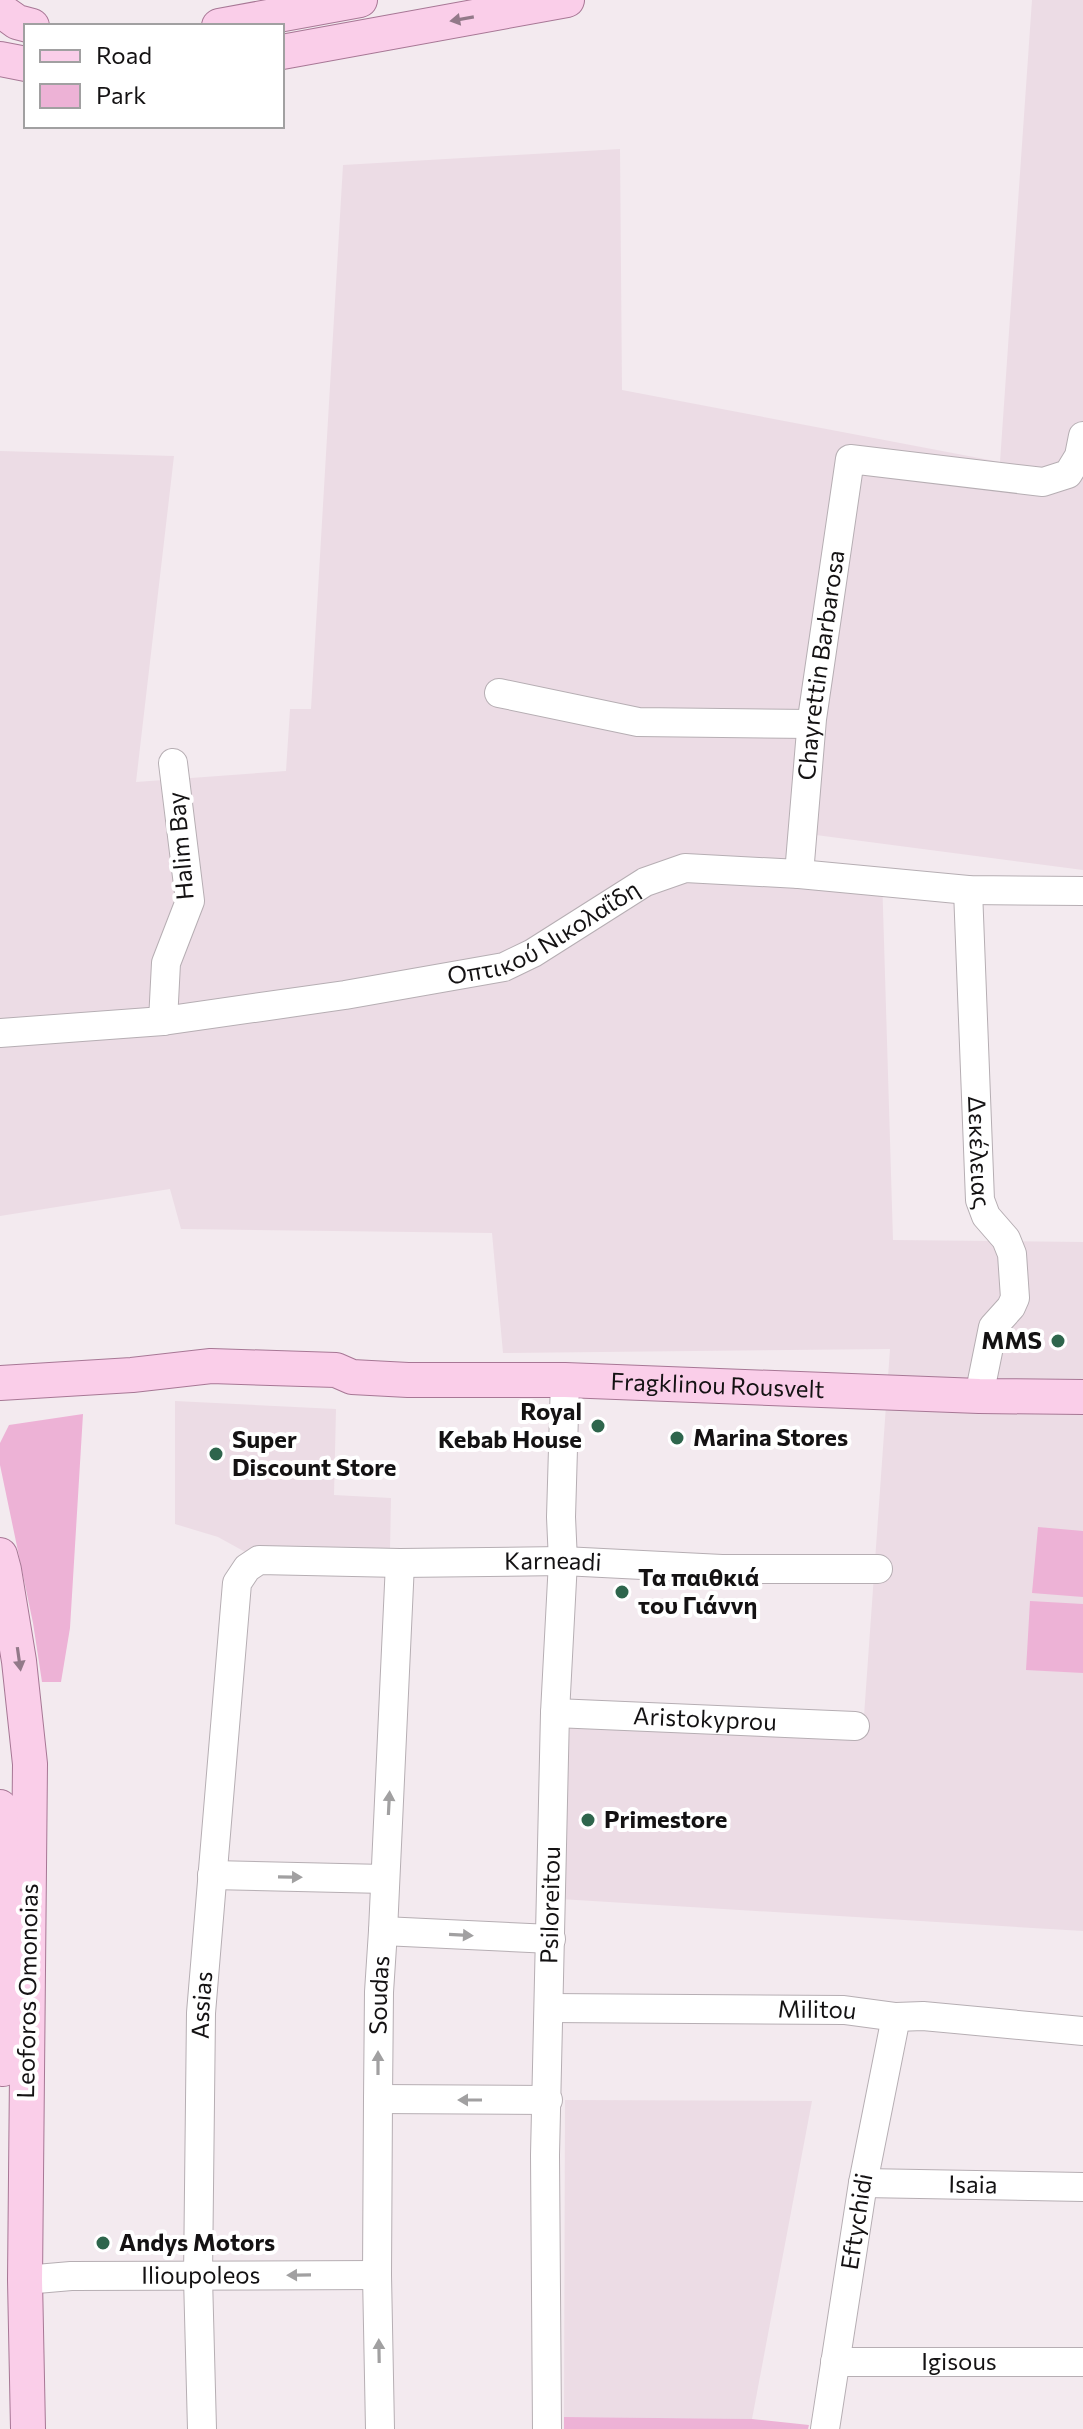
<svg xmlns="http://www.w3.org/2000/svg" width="1083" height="2429" font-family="Commissioner,sans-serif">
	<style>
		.built { fill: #ecdce5 }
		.green { fill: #edb2d6 }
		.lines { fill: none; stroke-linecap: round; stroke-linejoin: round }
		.minor-casing { stroke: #b6aeb3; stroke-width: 30 }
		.major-casing { stroke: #a77795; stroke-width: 36 }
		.minor { stroke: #fff; stroke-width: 28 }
		.major { stroke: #facee9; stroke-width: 34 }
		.oneway { fill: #927989 }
		.oneway2 { fill: #a1a0a1 }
		.poi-dot { fill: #2e654c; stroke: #fff; stroke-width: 3 }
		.labels { text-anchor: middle; stroke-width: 8; stroke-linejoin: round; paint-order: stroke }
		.street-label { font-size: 24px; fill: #141213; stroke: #fff }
		.poi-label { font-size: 24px; font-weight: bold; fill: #141213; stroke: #fff; text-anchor: start }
	</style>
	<rect width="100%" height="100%" fill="#f3eaef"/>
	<path class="built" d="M1032,0H1083V870L793,832L786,871L882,875L893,1240L1083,1242V1931L560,1899L571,1706L864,1716L890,1349L503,1353L492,1233L181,1229L170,1189L0,1216V451L174,456L136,782L286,771L290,709H311L343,165L620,149L622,390L1000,462Z
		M175,1401L336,1409L334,1495L391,1498L390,1550L247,1553L218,1537L175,1524Z
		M565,2100L812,2101L752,2419L564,2417Z"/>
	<path class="green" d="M83,1414L70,1628L61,1682H42L33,1623L0,1465V1443L9,1425Z
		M1038,1527L1083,1531V1597L1032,1593Z
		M1030,1601L1083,1604V1673L1026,1670Z
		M564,2417L752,2419L809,2425L808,2429H564Z"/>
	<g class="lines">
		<g class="minor-casing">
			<g id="minor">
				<path d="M499,693L638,722L811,724"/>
				<path id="s1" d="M799,874L812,719L850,459L1043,482L1068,474L1079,456L1083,436"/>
				<path id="s2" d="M968,890L980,1200L986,1216L1006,1239L1012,1254L1015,1298L1011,1307L993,1327L979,1396"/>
				<path d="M163,1021L166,963L190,901L173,763"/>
				<path id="s3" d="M0,1033L163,1021L345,995L504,967L533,953L645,882L685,868L799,874L968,890L1083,891"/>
				<path id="s4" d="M555,1713L855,1726"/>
				<path d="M212,1875L385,1879"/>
				<path d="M383,1931L551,1939"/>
				<path id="s5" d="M549,2008L844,2010L896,2017L923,2016L1083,2031"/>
				<path d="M378,2099L548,2100"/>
				<path id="s6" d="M863,2183L1083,2187"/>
				<path id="s7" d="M25,2280L71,2276L377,2275"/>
				<path id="s8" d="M835,2362H1083"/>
				<path id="s9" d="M202,2429L198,2277L201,2013L237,1583L247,1568L259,1560L400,1563L563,1561L722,1569H878"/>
				<path id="s10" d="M380,2429L377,2275L378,2099L379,1992L383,1931L400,1563"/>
				<path id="s11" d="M547,2429L545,2155L555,1713L563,1561L561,1517L565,1380"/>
				<path id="s12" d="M825,2429L863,2183L896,2017"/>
			</g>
		</g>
		<g class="major-casing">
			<g id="major">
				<path d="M0,10L17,22L32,26"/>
				<path d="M219,26L360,0"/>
				<path d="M282,52L567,0"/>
				<path d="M0,59L26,64"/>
				<path id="s13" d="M0,1383L132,1375L211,1366L336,1370L352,1377L408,1380H565L979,1396L1083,1397"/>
				<path d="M0,1555L4,1570L19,1661L30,1764L25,2280L28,2429"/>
				<path d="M0,1807L3,2069"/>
			</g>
		</g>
		<use href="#minor" class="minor"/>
		<use href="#major" class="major"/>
	</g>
	<defs><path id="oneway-solid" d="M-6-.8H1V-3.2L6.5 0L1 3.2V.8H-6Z" transform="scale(2)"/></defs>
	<g class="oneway">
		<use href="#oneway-solid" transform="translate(462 19) rotate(170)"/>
		<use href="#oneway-solid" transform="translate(19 1659) rotate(82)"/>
	</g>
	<g class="oneway2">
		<use href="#oneway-solid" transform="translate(389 1803) rotate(-87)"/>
		<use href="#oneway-solid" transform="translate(290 1877) rotate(1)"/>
		<use href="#oneway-solid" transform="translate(461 1935) rotate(3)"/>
		<use href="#oneway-solid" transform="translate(378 2063) rotate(-90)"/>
		<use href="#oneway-solid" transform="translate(470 2100) rotate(-180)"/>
		<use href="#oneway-solid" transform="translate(299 2275) rotate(179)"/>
		<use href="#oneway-solid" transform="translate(379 2351) rotate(-91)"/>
	</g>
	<g class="poi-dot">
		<circle cx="1058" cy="1341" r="8"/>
		<circle cx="598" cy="1426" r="8"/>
		<circle cx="677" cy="1438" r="8"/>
		<circle cx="216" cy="1454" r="8"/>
		<circle cx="622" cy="1592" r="8"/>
		<circle cx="588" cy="1820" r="8"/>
		<circle cx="103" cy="2243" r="8"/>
	</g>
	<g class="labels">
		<g class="street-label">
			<text dy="8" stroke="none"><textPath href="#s1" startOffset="210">Chayrettin Barbarosa</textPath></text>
			<text transform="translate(181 846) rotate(-95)" y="8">Halim Bay</text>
			<text dy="8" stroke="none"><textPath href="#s3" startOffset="558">Οπτικού Νικολαΐδη</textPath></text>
			<text dy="8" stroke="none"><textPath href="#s2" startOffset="262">Δεκέλειας</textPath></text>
			<text dy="8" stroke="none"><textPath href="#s13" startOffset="720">Fragklinou Rousvelt</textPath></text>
			<text dy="8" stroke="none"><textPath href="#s9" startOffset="1174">Karneadi</textPath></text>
			<text dy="8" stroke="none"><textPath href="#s4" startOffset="150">Aristokyprou</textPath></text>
			<text dy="8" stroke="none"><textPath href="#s11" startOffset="524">Psiloreitou</textPath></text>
			<text transform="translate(28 1991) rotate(-89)" y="8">Leoforos Omonoias</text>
			<text dy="8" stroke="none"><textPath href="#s10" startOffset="434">Soudas</textPath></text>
			<text dy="8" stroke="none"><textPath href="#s9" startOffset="424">Assias</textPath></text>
			<text dy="8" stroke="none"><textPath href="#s5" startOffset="268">Militou</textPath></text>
			<text dy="8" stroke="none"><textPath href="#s6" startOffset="110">Isaia</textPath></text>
			<text dy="8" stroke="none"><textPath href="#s12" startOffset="210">Eftychidi</textPath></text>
			<text dy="8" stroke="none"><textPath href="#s7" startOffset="176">Ilioupoleos</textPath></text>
			<text dy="8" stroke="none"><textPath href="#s8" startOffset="124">Igisous</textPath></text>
		</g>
		<g class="poi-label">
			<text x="1042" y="1349" text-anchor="end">MMS</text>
			<text x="582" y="1420" text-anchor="end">Royal<tspan x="582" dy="28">Kebab House</tspan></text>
			<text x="693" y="1446">Marina Stores</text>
			<text x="232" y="1448">Super<tspan x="232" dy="28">Discount Store</tspan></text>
			<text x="638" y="1586">Τα παιθκιά<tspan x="638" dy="28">του Γιάννη</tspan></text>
			<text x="604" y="1828">Primestore</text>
			<text x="119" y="2251">Andys Motors</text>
		</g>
	</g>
	<rect x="24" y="24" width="260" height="104" fill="#ffffff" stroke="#a1a0a1" stroke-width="2"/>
	<rect x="40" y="50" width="40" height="12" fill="#facee9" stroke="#a1a0a1" stroke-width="2"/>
	<text x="96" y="64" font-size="24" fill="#141213">Road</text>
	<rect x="40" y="84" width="40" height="24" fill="#edb2d6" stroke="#a1a0a1" stroke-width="2"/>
	<text x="96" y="104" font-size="24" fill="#141213">Park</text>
</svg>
